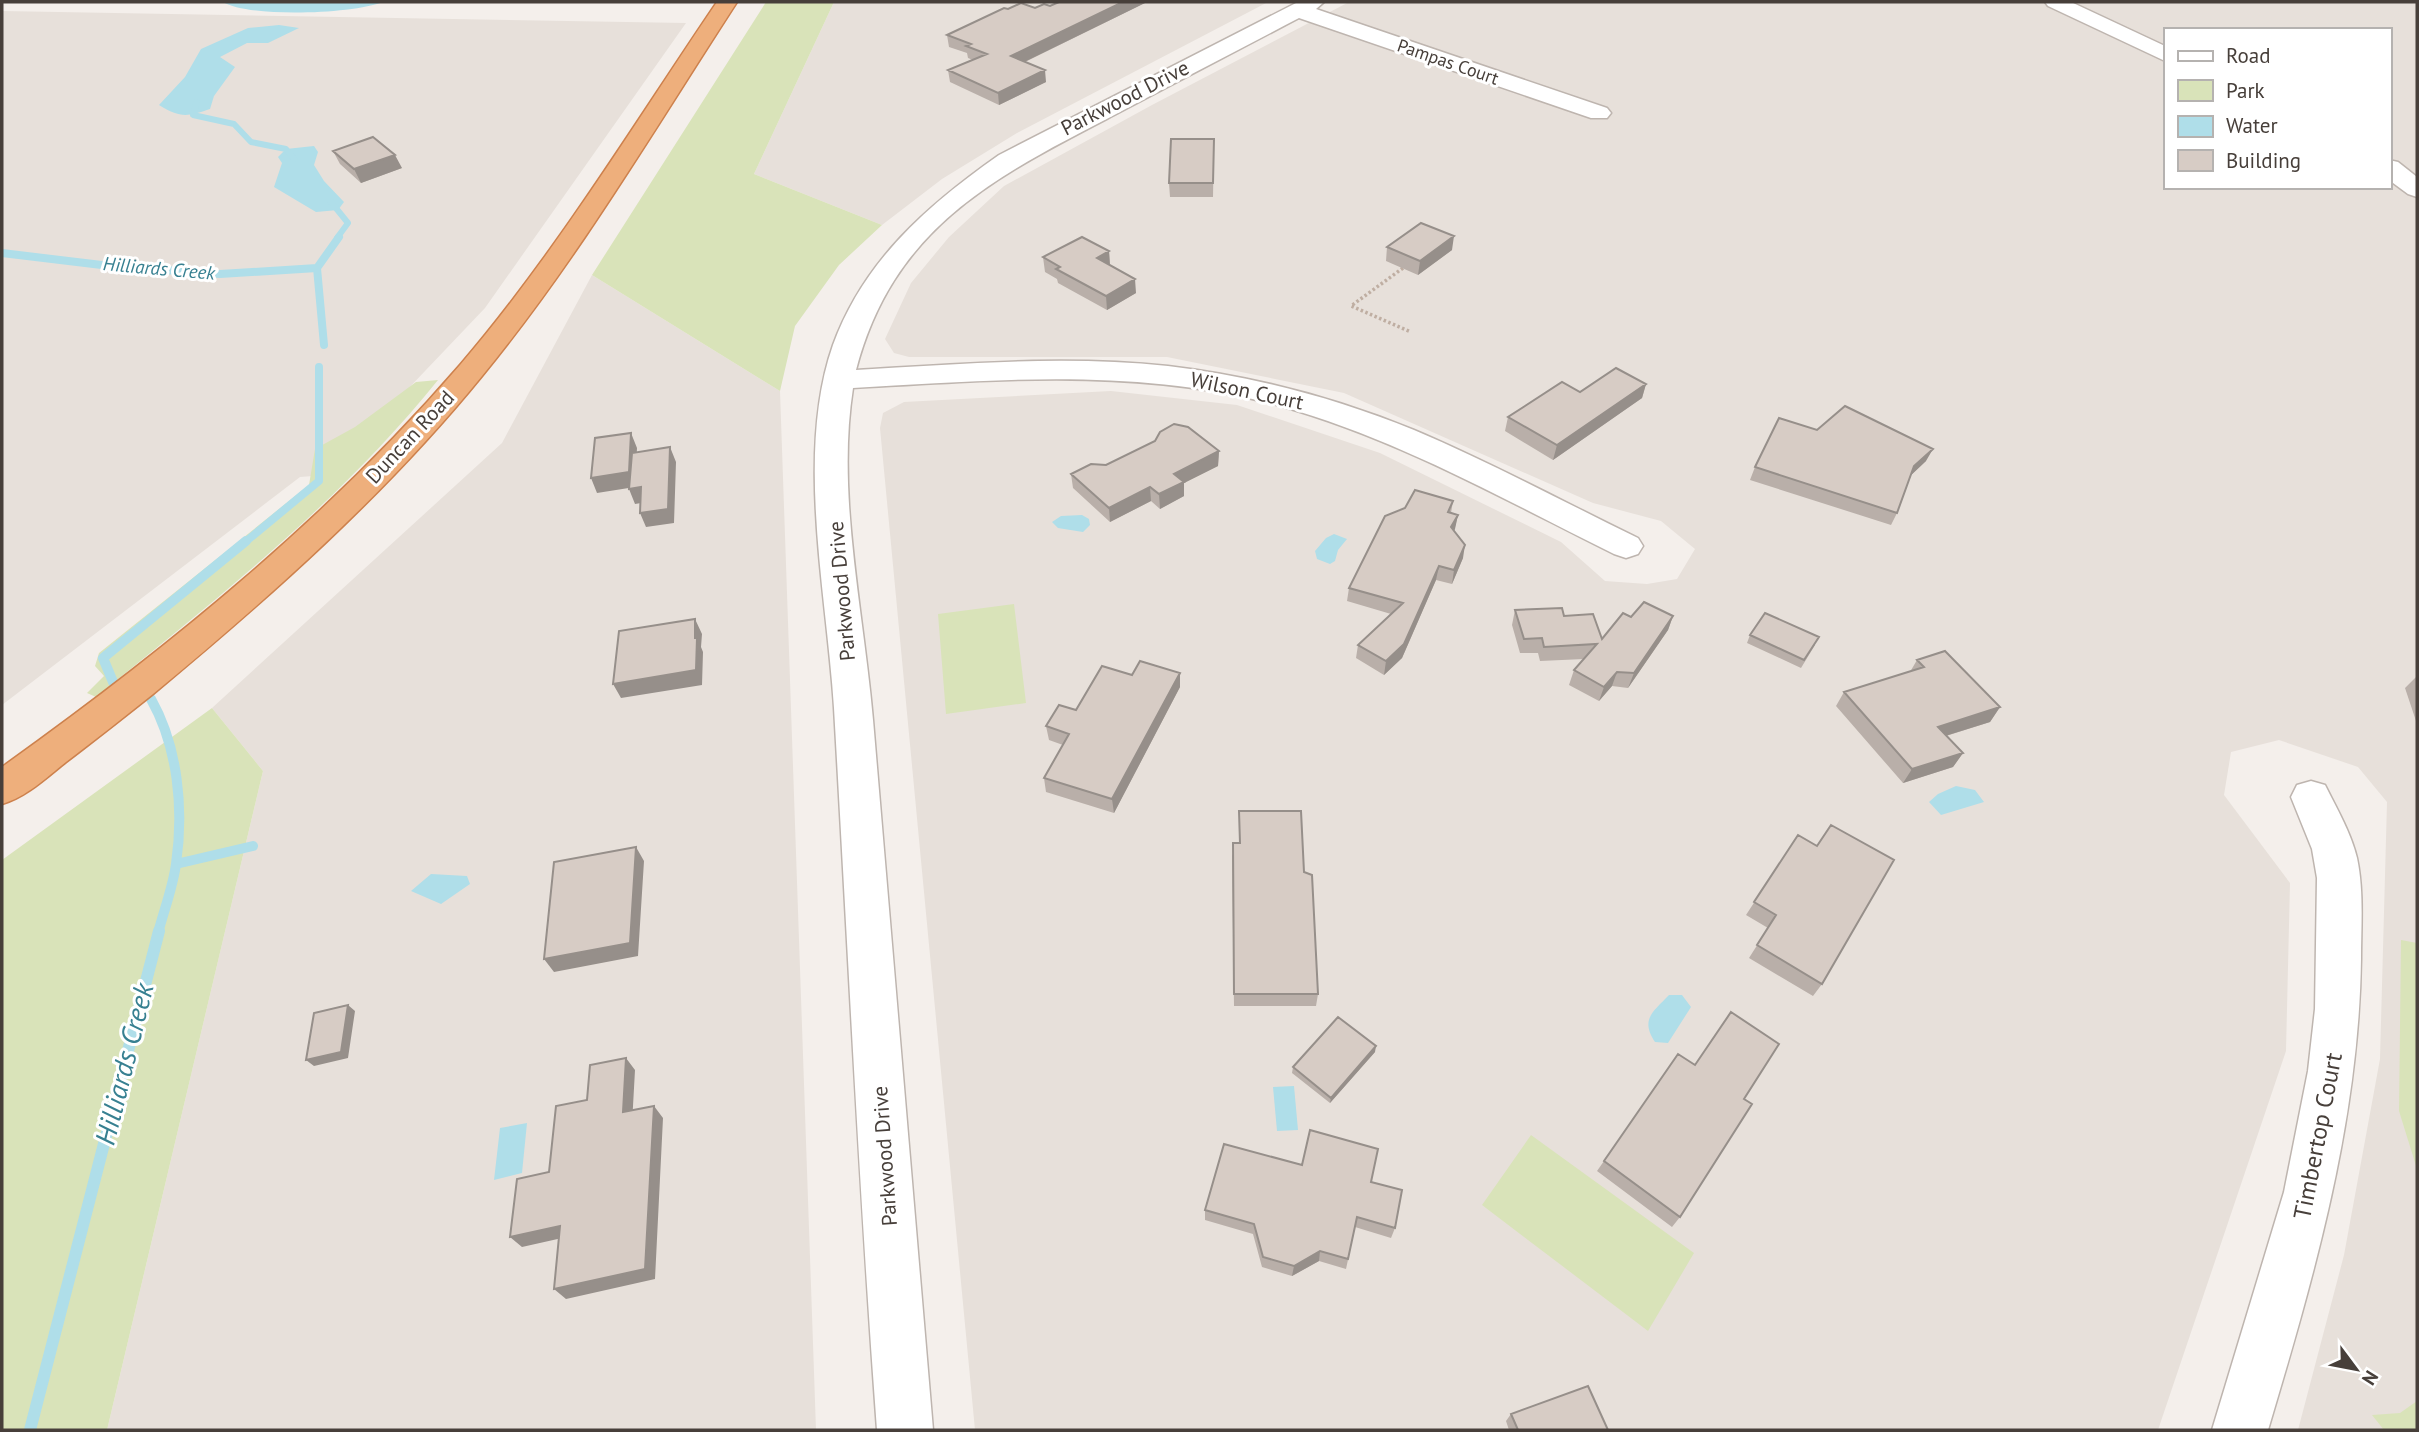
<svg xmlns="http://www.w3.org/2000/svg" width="2419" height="1432" font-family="'PT Sans',sans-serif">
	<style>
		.residential { fill: #e7e0da; fill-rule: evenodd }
		.green { fill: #d9e3b9 }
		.water { fill: #afdee9 }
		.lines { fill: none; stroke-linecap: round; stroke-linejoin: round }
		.stream-far3 { stroke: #afdee9; stroke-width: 6 }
		.stream-far2 { stroke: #afdee9; stroke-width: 8 }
		.stream-far1 { stroke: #afdee9; stroke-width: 10 }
		.stream { stroke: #afdee9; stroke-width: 12 }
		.minor-casing { stroke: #beb5af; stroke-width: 3 }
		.highway-casing { stroke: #cd814d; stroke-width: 3 }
		.path { stroke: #bfaea2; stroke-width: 3.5; stroke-dasharray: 2.5 2.5; stroke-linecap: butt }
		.minor { fill: #fff; fill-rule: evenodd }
		.highway { fill: #eeaf7c; fill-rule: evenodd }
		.wall { fill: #b9afa9 }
		.shaded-wall { fill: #968f8a }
		.building { fill: #d7ccc5; stroke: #968f8a; stroke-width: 2 }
		.labels { text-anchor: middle; stroke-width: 6; stroke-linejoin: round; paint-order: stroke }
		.far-street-label { font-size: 18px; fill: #473f3a; stroke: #fff }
		.far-water-label { font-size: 19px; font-style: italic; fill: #378091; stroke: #fff }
		.street-label { font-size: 21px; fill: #473f3a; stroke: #fff }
		.near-street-label { font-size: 24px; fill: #473f3a; stroke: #fff }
		.near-water-label { font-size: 28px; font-style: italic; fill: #378091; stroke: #fff }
	</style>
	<rect width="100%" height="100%" fill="#f4efeb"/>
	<path class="residential" d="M834,2H1268L1017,133L942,179L882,225L754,174Z
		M1349,2H2417V1430H2298L2344,1255L2380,1059L2387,802L2358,767L2279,740L2231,752L2224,795L2290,883L2286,1051L2158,1430H975L880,428L883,413L904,402L1111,391L1237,405L1380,453L1561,542L1605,581L1647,584L1677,579L1695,549L1661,521L1593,503L1344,393L1167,357H909L894,353L885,339L911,283L949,237L1004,186L1152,105ZM2165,30H2389V187H2165Z
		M2,11L686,23L485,308L326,475L300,477L2,705Z
		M592,275L780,391L816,1430H107L263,771L212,708L502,443Z"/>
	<path class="green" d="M766,2H834L754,174L882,225L839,265L795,326L780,391L592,275Z
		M438,380C340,502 217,599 96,697L87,693L104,676L95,666L99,653L309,485L315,449L355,427L416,382Z
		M1014,604L1026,703L946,714L938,614Z
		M212,708L263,771L107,1430H2V860Z
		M2401,940L2417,943V1169L2399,1111Z
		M1531,1135L1694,1253L1648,1331L1482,1205Z
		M2417,1401V1430H2384L2372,1415L2400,1413Z"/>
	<path class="water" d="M223,2H383C353,14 249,18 223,2Z
		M279,25L299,28L268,43H247L220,57L235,67L214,96L210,109C187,117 180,118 159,105L185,77L201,49L248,28Z
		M314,146L318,152L314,165L324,181L344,202L338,210L316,212L274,187L282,163L278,157L286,149Z
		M1082,515L1089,519L1090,525L1083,532L1058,528L1052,522L1061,516Z
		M1334,534L1347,539L1338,550L1335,561L1330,564L1317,559L1315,551L1326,538Z
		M1956,786L1975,790L1984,802L1941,815L1929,802L1938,794Z
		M431,874L467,876L470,884L441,904L411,891Z
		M1669,995H1682L1691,1007L1668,1043L1655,1042C1640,1019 1653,1012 1669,995Z
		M1294,1086L1298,1130L1277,1131L1273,1087Z
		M527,1123L522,1173L494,1180L500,1128Z"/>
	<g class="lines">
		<path class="stream-far3" d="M197,102L193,115L234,124L251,142L286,149L294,159
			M331,202L348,223L337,238"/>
		<path class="stream-far2" d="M2,253L110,266L220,274L317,268
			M324,345L317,268L339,237
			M244,543L319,481V367"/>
		<path class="stream-far1" d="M113,682L103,658L246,541
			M151,699C178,747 184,809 176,864C173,887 164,910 158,933
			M176,864L253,846"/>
		<path class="stream" d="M30,1430L159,931"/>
		<g class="minor-casing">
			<path id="minor" d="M1298,2H1324L1316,9L1607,108L1611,113L1607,118H1591L1299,18C1240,49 1180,80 1120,112C997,176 894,225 856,370C960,364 1064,355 1168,366C1252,376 1336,398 1414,430C1490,462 1564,502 1638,538L1643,546L1638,554L1626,558L1614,554C1505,500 1398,439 1280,406C1140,367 996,380 853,388C836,495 864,613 873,720C893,956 913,1193 933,1430H877C859,1190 848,948 834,708C827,595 795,453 833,345C864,260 928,205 999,155Z
				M2045,2H2071L2165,46V61L2048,6Z
				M2389,160L2398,162L2417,177V197L2408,194L2389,180Z
				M2311,781L2325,785C2337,809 2351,833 2357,858C2364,891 2361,926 2361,959C2359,1121 2314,1276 2268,1430H2212L2284,1192L2308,1071L2315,1009L2317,878L2312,849L2291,797L2297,785Z"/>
		</g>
		<g class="highway-casing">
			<path id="highway" d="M717,2H737C655,128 578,259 482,376C386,494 270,597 153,694C124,717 95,740 66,762C46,778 26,797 2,804V767C166,650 328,518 460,365C556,253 634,124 717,2Z"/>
		</g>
		<path class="path" d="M1403,268L1351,306L1411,332"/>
		<use href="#minor" class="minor"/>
		<use href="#highway" class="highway"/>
	</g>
	<path class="wall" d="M1059,2H1147L1025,62L1046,82L999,105L950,82L948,70L973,60L968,58L967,53L949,47L947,35L1035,8L1050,6Z
		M1214,139L1213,197H1170L1169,183Z
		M333,151L402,168L361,183L340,164Z
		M1387,247L1452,250L1418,275L1386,261Z
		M1109,251L1110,266L1136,293L1107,310L1058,283L1057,279L1045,272L1043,257Z
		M1646,384L1642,398L1553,460L1505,431L1508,417L1580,392Z
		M1219,451L1218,466L1184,483V496L1160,509L1151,501L1110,522L1073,488L1071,474L1106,465Z
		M1926,461L1910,476L1897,513L1891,525L1750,480L1755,467Z
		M1453,501L1451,513L1458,515L1454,531L1463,558L1452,584L1436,580L1402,658L1384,675L1356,658L1358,645L1391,614L1347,601L1349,588Z
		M1515,610L1564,616L1602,639L1631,617L1673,616L1668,630L1628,688L1612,686L1599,701L1569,685L1574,670L1584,659L1540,661L1538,653H1520L1512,625Z
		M1750,635L1815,645L1801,668L1747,643Z
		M1917,660L2000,707L1990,722L1946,736L1963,753L1953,767L1903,783L1836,706L1844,692L1910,672Z
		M1132,675L1180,687L1114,813L1046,792L1044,778L1063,745L1049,740L1046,726L1076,710Z
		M2417,676V724L2405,688Z
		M1239,811L1304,872L1318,994L1316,1006H1234L1232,856L1239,843Z
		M1798,835L1822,984L1813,996L1749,958L1768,928L1746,915Z
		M1375,1052L1330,1103L1292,1073L1293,1067Z
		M1744,1099L1680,1217L1672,1227L1597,1171L1604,1161Z
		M1302,1165L1371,1182L1395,1228L1391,1238L1355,1227L1346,1269L1319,1261L1292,1276L1262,1267L1253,1234L1205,1220V1210Z
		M1511,1414L1608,1430H1509L1506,1421Z"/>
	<path class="shaded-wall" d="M1123,2H1147L1012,68L1011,56Z
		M1045,70L1046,82L999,105L998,93Z
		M395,155L402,168L361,183L354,169Z
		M1454,236L1452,250L1418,275L1420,261Z
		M1109,251L1110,266L1097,258Z
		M1135,279L1136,293L1107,310L1106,296Z
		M1646,384L1642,398L1553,460L1557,445Z
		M631,433L637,448L635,487L597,493L591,478Z
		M670,447L676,462L674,523L646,527L640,513Z
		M1933,449L1926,461L1907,479L1914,466Z
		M1219,451L1218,466L1184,483V496L1160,509L1159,494L1174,474Z
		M641,487L647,502L635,504L629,489Z
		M1150,487L1151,501L1110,522L1109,508Z
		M1458,515L1455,529L1449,541L1451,527Z
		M1465,545L1463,558L1452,584L1454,570Z
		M1439,566L1436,580L1402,658L1384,675L1386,661Z
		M1673,616L1668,630L1628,688L1634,673Z
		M695,619L702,634L701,647L703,652L702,685L621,698L613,684L695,638Z
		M1617,672L1612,686L1599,701L1604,687Z
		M1180,673V687L1114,813L1112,799Z
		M2000,707L1990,722L1929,741L1938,727Z
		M1963,753L1953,767L1903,783L1912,769Z
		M636,847L644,861L638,956L554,972L544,959Z
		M348,1005L355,1011L348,1058L314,1066L306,1060Z
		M1376,1046L1375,1052L1330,1103L1331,1098Z
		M626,1058L635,1070L632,1124L623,1112Z
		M654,1106L663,1118L655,1279L566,1299L554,1289Z
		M560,1226L571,1236L522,1247L510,1237Z
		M1320,1251L1319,1261L1292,1276L1294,1266Z"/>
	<path class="building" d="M1059,2H1123L1011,56L1045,70L998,93L948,70L987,54L966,46L971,44L947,35L1004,8L1008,9L1021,3L1035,8L1044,4L1050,6Z
		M373,137L395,155L354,169L333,151Z
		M1171,139H1214L1213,183H1169Z
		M1421,223L1454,236L1420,261L1387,247Z
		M1082,237L1109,251L1097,258L1135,279L1106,296L1056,269L1060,267L1043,257Z
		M1616,368L1646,384L1557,445L1508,417L1562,382L1580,392Z
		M1845,406L1933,449L1914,466L1897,513L1755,467L1779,418L1817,430Z
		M1174,424L1188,427L1219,451L1174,474L1184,482L1159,494L1150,487L1109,508L1071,474L1091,464L1106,465L1155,441L1160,432Z
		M631,433L629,472L591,478L595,438Z
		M670,447L668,509L640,513L641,487L629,489L632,453Z
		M1415,490L1453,501L1448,512L1458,515L1451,527L1465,545L1454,570L1439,566L1404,644L1386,661L1358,645L1403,603L1349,588L1385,516L1405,508Z
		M1644,602L1673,616L1634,673L1617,672L1604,687L1574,670L1597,644L1544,647L1542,638L1524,639L1515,610L1562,608L1564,616L1593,614L1602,639L1623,613L1631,617Z
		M1765,613L1819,637L1804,660L1750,635Z
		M695,619V638H697L696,670L613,684L619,631Z
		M1945,651L2000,707L1938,727L1963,753L1912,769L1844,692L1924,667L1917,660Z
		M1140,661L1180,673L1112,799L1044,778L1069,734L1046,726L1059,705L1076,710L1102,666L1132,675Z
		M1239,811H1301L1304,872L1312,875L1318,994H1234L1233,843H1240Z
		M1831,825L1894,860L1822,984L1757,945L1776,915L1754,902L1798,835L1817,846Z
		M636,847L630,943L544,959L554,862Z
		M348,1005L341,1052L306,1060L314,1013Z
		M1731,1012L1779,1044L1744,1099L1752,1104L1680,1217L1604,1161L1678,1054L1695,1065Z
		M1338,1017L1376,1046L1331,1098L1293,1067Z
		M626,1058L623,1112L654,1106L645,1269L554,1289L560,1226L510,1237L517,1179L549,1172L556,1106L587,1100L590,1065Z
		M1310,1130L1378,1149L1371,1182L1402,1190L1395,1228L1357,1217L1348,1259L1320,1251L1294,1266L1263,1257L1254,1224L1205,1210L1224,1144L1302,1165Z
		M1588,1386L1608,1430H1518L1511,1414Z"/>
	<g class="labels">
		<g class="far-street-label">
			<text transform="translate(1448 62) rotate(19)" y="6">Pampas Court</text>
		</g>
		<g class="far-water-label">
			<text transform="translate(159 268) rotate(5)" y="7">Hilliards Creek</text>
		</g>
		<g class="street-label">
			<text transform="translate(1125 98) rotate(-27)" y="7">Parkwood Drive</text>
			<text transform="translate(1247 391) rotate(12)" y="7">Wilson Court</text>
			<text transform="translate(410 437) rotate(-47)" y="7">Duncan Road</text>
			<text transform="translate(842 591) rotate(-95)" y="7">Parkwood Drive</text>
			<text transform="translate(885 1156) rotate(-94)" y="7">Parkwood Drive</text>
		</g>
		<g class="near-street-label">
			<text transform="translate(2318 1136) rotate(-79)" y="8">Timbertop Court</text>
		</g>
		<g class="near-water-label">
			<text transform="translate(124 1064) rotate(-76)" y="10">Hilliards Creek</text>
		</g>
	</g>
	<rect width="2419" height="1432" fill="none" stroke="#473f3a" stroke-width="7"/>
	<rect x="2164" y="28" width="228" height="161" fill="#ffffff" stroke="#b5b2b0" stroke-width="2"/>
	<rect x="2178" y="51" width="35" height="10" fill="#ffffff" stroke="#b5b2b0" stroke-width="2"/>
	<text x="2226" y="63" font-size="21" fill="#473f3a">Road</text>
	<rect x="2178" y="80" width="35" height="21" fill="#d9e3b9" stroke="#b5b2b0" stroke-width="2"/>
	<text x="2226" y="98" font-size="21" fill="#473f3a">Park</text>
	<rect x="2178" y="116" width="35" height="21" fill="#afdee9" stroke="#b5b2b0" stroke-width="2"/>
	<text x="2226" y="133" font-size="21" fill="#473f3a">Water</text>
	<rect x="2178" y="150" width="35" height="21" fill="#d7ccc5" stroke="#b5b2b0" stroke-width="2"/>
	<text x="2226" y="168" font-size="21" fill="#473f3a">Building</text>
	<g transform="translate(2356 1369) rotate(122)" stroke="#ffffff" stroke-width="5" paint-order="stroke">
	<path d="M0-5L12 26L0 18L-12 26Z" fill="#473f3a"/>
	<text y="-10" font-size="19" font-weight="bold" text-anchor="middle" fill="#473f3a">N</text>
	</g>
</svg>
